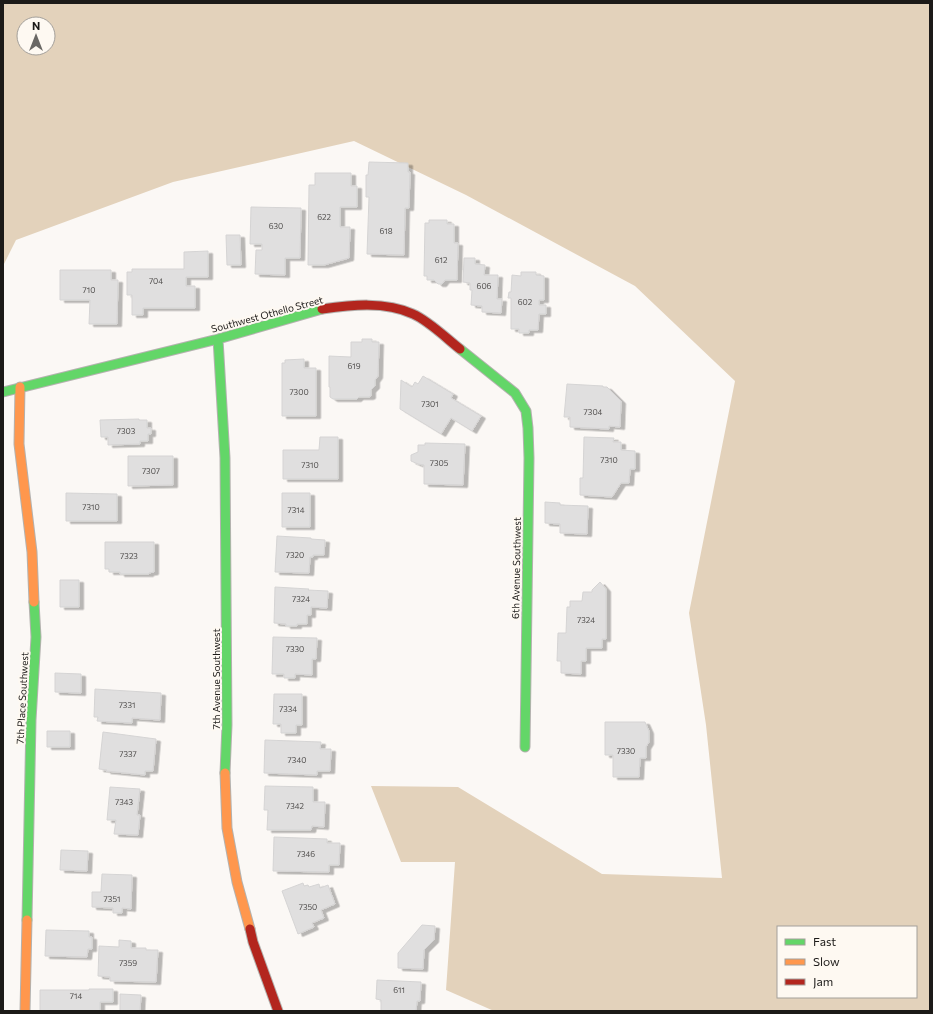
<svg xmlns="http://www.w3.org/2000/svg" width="933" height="1014" font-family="Commissioner,sans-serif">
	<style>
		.forest { fill: #e3d2bb; fill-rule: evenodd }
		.building { fill: #e0dfdf; stroke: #d5d4d4; filter: url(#shadow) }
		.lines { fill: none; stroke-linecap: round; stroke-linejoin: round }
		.fast-casing { stroke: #b4b2af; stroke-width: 11 }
		.slow-casing { stroke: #b4b2af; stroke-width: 11 }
		.jam-casing { stroke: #b4b2af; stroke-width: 11 }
		.fast { stroke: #63d668; stroke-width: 9 }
		.slow { stroke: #ff974d; stroke-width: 9 }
		.jam { stroke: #b3261e; stroke-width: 9 }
		.labels { text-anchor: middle; stroke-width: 4; stroke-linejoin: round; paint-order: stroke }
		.number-label { font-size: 8px; fill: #504e4d }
		.street-label { font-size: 10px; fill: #1c1a18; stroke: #fef9f2 }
	</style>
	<defs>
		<filter id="shadow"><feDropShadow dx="4.5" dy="2.5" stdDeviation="0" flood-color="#0004"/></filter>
	</defs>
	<rect width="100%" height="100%" fill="#fbf8f5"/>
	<path class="forest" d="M3,3H930V1011H494L446,990L455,862H401L371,786L458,787L602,874L722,878L706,725L689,613L735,381L635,286L466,195L354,141L173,182L16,240L3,266ZM24,24H48V48H24ZM778,927H916V997H778Z"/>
	<path class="building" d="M369,162L408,163V172H410L409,208H405L404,255L367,254L369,197H366V175H368Z
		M315,173H351V186H357V207H340V227H350L349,258L324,265H308L309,185H315Z
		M251,207L301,208L300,258H285V275L255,274L256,250H262V244H250Z
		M429,220H447V224H454V243H458L457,280H445L442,284H438L434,280H427V276H424L425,223H429Z
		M226,235H240L241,265H227Z
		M208,251V277H186V286H195V308H143V315H132V295H127V272H132V269H184V252Z
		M464,258H475V264L485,265L484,275H498L497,299H502L501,313L482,312V306L471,305L472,290H470V283L463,282Z
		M60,270H111V280H118L117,324H89L90,300H60Z
		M521,272H536V275L544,276V300H539V305H546V314H539L538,330H529V333H519V329H511V298H508L509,292H511L512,275L521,276Z
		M362,339H372V342H379L378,376L375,380V386L371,390V396L369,397H359L357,399H333L330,397V387H329V356L351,357V342H362Z
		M304,359V368H316V416H282V363H285V360Z
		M423,376L453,394L451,398L481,416L472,431L451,418L441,434L400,409L401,380L412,387L415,382L418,384Z
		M567,384L603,386V387H607L621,401L620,427L609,426V429L570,427V417H564Z
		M139,419V420H147V428H151V434H148V441H140V444L108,445V437H101L100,420Z
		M320,437H338V479H283V450H319Z
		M584,437L614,438L613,442H621V450L635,451V469H630L629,483H621L612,497L580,495V478H583Z
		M425,443L465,444L463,485L424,484V465L418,464L411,461V455L418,452V445H425Z
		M128,456H173V485L128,486Z
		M66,493L117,494V521H66Z
		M282,493H310V527H282Z
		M545,502L560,503V505L588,506L587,534L560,533V524L545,523Z
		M277,536L311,538V539L325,540L324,555H313V557H310L309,573L275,572Z
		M105,542H154V572L149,573V574H120V572H109V569H105Z
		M60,580H79V607H60Z
		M600,582L606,589V639H602V648H586V661H581V674L561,673V661H557L558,633H566L567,607H570V601H582L583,592H592V590Z
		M275,587L309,589L308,590L328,591L327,608L311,607V615H307V624H297V626H286V624L274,623Z
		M273,637L317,638L316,659H312V675L295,674V678H284V674H272Z
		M55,673L81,674V693L55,692Z
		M95,689L161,693L160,720L132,718V723L97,721L98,717H94Z
		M274,694H302V725H296V733H281V724H273Z
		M605,722H645L649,731V742L646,747V758H640L639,777H613V755H605Z
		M47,731H70V747H47Z
		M103,732L156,739L153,771H145V775L106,771L107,770L99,769Z
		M265,740L321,742L320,749H331L330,771H317V775L264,773Z
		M265,786L313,787V802H325L324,827L312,826L311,830H267L268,810H264Z
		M110,787L140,789L137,815H140L138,835L114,834L116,820H107Z
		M274,837L327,839V843H340L339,865H329V872L273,871Z
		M61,850L88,851L87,871L60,870Z
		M102,874L132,875L131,909L122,908V913H113V908L92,907V892H101Z
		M303,883L304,886L308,885L309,887L319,884L320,888L328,885L335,904L321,910L324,918L312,923L314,927L298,934L282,891Z
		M422,925L435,926L434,940L424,950L423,969L398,968V953Z
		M46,930L89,931V937H92V949H88L87,957L45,956Z
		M119,940L131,941V948H146V950H158L156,982L110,981V977L98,976L99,946L119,947Z
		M377,980L421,982L420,1001H417L416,1011H381V1000L376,999Z
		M89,989H113V1002H100V1011H40V990H89Z
		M120,994L141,995L140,1011H120Z"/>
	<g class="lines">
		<g class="fast-casing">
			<path id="fast" d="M218,339L225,458L227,725L225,773
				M460,349L515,393L526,411L528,428L529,458L525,747
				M3,392L218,339L322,309
				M27,920L31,720L36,637L34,602"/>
		</g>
		<g class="slow-casing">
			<path id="slow" d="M20,387L19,444L32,552L34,602
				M225,773L227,828L237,882L250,929
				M25,1011L27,920"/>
		</g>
		<g class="jam-casing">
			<path id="jam" d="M322,309C351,305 385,301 413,314C429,321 446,338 460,349
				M250,929L253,942L278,1011"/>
		</g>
		<use href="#fast" class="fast"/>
		<use href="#slow" class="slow"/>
		<use href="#jam" class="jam"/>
	</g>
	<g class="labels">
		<g class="number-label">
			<text x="324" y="220">622</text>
			<text x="276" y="229">630</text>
			<text x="386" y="234">618</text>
			<text x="441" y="263">612</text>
			<text x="156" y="284">704</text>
			<text x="484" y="289">606</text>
			<text x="89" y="293">710</text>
			<text x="525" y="305">602</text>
			<text x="354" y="369">619</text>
			<text x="299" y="395">7300</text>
			<text x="430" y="407">7301</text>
			<text x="593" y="415">7304</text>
			<text x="126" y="434">7303</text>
			<text x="609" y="463">7310</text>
			<text x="439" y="466">7305</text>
			<text x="310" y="468">7310</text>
			<text x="151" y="474">7307</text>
			<text x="91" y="510">7310</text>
			<text x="296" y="513">7314</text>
			<text x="295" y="558">7320</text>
			<text x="129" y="559">7323</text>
			<text x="301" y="602">7324</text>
			<text x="586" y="623">7324</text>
			<text x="295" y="652">7330</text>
			<text x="127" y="708">7331</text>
			<text x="288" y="712">7334</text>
			<text x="626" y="754">7330</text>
			<text x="128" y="757">7337</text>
			<text x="297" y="763">7340</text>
			<text x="124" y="805">7343</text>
			<text x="295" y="809">7342</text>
			<text x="306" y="857">7346</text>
			<text x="112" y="902">7351</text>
			<text x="308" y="910">7350</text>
			<text x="128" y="966">7359</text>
			<text x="399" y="993">611</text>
			<text x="76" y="999">714</text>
		</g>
		<g class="street-label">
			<text transform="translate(267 314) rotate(-15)" y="4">Southwest Othello Street</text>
			<text transform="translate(516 568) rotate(-89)" y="4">6th Avenue Southwest</text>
			<text transform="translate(216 679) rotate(-90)" y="4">7th Avenue Southwest</text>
			<text transform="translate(22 698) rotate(-87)" y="4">7th Place Southwest</text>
		</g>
	</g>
	<rect width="933" height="1014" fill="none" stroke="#1c1a18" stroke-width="8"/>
	<rect x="777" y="926" width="140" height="72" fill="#fef9f2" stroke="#a4a09b"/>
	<rect x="785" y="939" width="20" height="6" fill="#63d668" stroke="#a4a09b"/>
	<text x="813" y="946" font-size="12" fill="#1c1a18">Fast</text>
	<rect x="785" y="959" width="20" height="6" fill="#ff974d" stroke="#a4a09b"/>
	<text x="813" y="966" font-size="12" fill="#1c1a18">Slow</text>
	<rect x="785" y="979" width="20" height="6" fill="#b3261e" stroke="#a4a09b"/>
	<text x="813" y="986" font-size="12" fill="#1c1a18">Jam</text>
	<g transform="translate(36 36)"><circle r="19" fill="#fef9f2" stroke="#a4a09b"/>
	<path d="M0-3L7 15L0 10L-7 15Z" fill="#6a6865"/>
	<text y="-6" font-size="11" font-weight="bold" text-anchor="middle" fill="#1c1a18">N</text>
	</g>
</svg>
